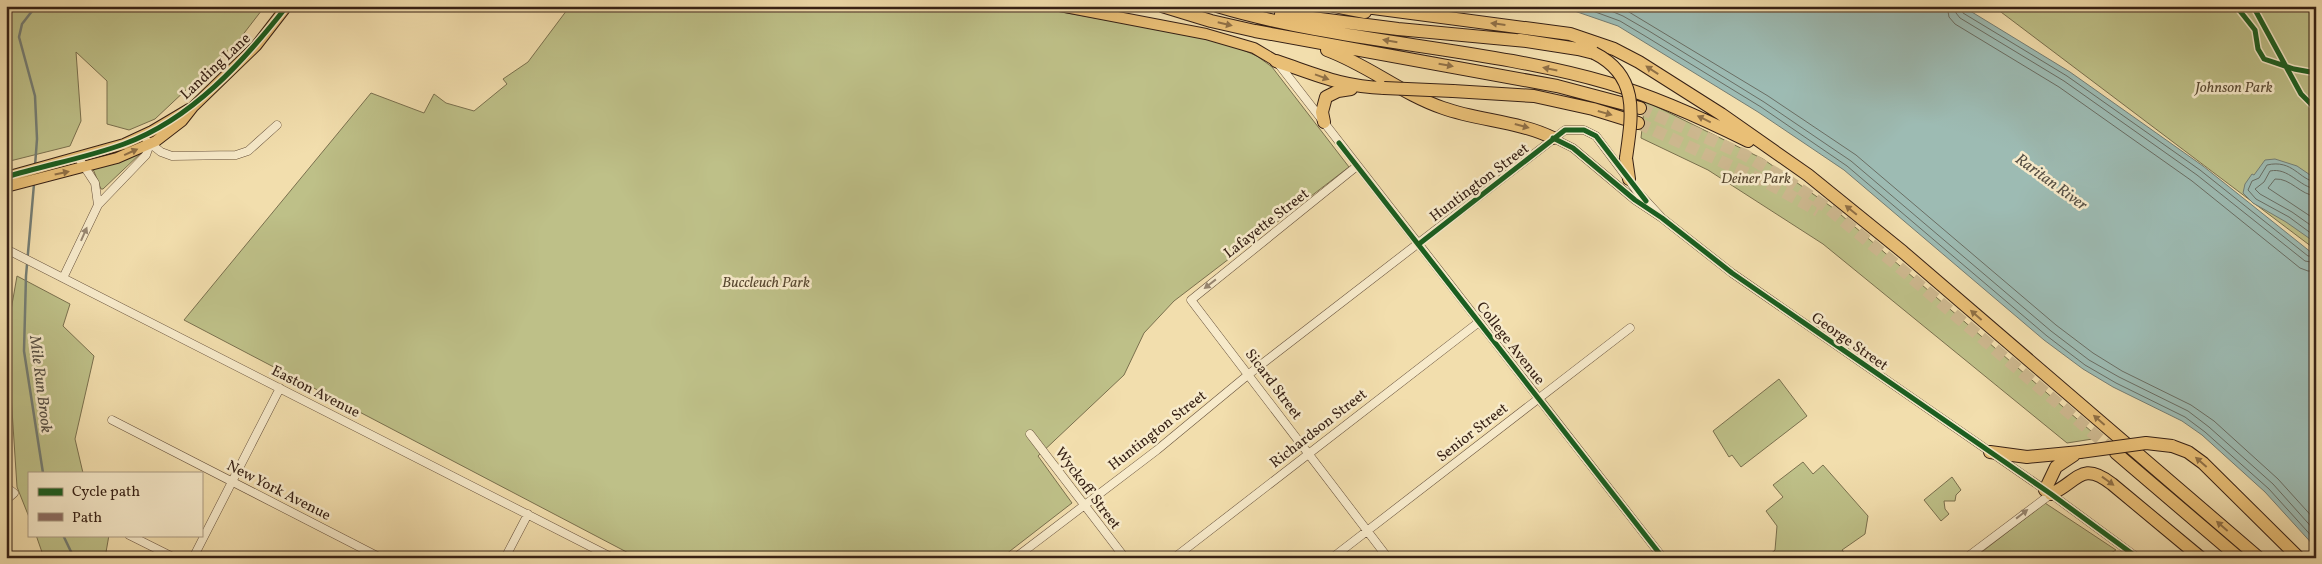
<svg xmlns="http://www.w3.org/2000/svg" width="2322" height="564" font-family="Vollkorn,serif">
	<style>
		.green { fill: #bec088; stroke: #7a704e }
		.water { fill: #9dbbb3; stroke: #747d74 }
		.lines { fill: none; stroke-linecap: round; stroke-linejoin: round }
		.shore { stroke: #6a6e64; stroke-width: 1 }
		.stream { stroke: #747d74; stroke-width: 2.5 }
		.highway-tunnel { stroke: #cdb88f; stroke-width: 12; stroke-dasharray: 12 6; stroke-linecap: butt }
		.minor-casing { stroke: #66503b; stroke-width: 9 }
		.major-casing { stroke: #372115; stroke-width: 12 }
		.highway-casing { stroke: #372115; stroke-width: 14 }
		.minor { stroke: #f7eaca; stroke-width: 8 }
		.major { stroke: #e9bf76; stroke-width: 10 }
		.highway { stroke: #e9bf76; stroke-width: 12 }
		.highway-bridge-casing { stroke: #372115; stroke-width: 14; stroke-linecap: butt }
		.highway-bridge { stroke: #e9bf76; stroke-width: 12 }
		.quiet { stroke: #8d6e63; stroke-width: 4; stroke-dasharray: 8 4; stroke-linecap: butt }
		.cycleway-casing { stroke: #f7eaca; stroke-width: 8 }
		.cycleway { stroke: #1b5e20; stroke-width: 5 }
		.oneway { fill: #907046 }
		.oneway2 { fill: #978670 }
		.labels { text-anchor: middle; stroke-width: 5; stroke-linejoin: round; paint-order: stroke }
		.street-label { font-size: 15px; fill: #372115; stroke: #f7eaca }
		.park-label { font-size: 15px; font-style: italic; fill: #594932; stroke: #f7eaca }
		.water-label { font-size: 16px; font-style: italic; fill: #564f44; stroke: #f7eaca }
	</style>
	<rect width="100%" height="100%" fill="#f2dead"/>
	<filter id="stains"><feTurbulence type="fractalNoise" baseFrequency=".004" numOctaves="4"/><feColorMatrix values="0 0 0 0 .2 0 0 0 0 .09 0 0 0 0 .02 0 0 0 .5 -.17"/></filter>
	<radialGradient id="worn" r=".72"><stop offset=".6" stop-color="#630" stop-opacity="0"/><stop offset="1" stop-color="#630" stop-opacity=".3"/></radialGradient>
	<path class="green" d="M6,6H265L238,41L155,119L129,130L107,124V81L76,52L81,121L70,146L6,162Z
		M570,6H1028L1185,34L1231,45L1257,56L1272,67L1349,167L1174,301L1144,333L1124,375L1038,456L1072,503L1001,558H638L184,320L371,93L424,113L434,94L446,103L474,111L507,84L503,79L528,62Z
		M1993,6H2316V250Z
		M1645,101L1763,159L1833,208L2099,438L2067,443L1823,244L1708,170L1641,138Z
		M142,152L103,189H101L93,169Z
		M17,276L70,304L63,326L94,356L75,439L83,473H29V517L17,487L7,333Z
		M1779,379L1807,416L1741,467L1732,455L1729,457L1713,431Z
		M1803,462L1813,474L1823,465L1868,516L1865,534L1842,550L1848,558H1766L1775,550L1777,526L1766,511L1783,497L1773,485Z
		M1952,477L1961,490L1956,495L1955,501H1944L1945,509L1949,514L1941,521L1924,500Z
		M2045,503L2116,550L2102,558H1974Z
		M36,535H109L105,558H44Z"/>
	<path class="water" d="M1560,6H1962L2070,72L2203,166L2312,253L2316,250V548L2265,492L2202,435L2182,421L2113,387L2083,369L2044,340L1844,170L1758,112L1618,26Z
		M2275,159L2297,166L2316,179V243L2286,222L2253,203L2243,193L2245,184L2252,174L2254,175L2265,160Z"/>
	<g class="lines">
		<path class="shore" d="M1579,6L1620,21L1645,36L1761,107L1847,166L2047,336L2085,365L2116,383L2185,417L2205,432L2269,489L2316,541
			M1599,6L1623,16L1649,31L1764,102L1851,161L2051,331L2089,360L2119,377L2188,411L2209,427L2273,484L2316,532
			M1619,6L1768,96L1856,155L2056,325L2093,353L2122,371L2191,405L2214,421L2278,479L2316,521
			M1947,6L1949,17L1955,24L2059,87L2192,181L2300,268L2308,271H2316
			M1954,6L1956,13L1960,18L2064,81L2197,175L2305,261L2316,263
			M1961,6L1963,13L2067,76L2200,170L2308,256H2316
			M2316,182C2299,180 2293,159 2267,165L2259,178L2252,181L2248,190L2256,199L2289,217L2316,237
			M2316,189C2299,187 2289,167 2270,171L2264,182L2255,189L2260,194L2292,212L2316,229
			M2316,196C2300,195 2291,178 2275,179L2268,188L2316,220"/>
		<path class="stream" d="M35,166L37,139L35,96L19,37L22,24L36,6
			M34,184L26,276L24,351L43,473
			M63,535L74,558"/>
		<path class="highway-tunnel" d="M1640,108L1745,155L1787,180L1829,209L1893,262L2116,453
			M1638,123L1766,182L1818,211"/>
		<g class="minor-casing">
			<path id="minor" d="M1277,62L1663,558
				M1553,138L1573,148L1635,200L1662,218L1732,273L2051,494L2138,558
				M147,141L161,152L172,156L236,155L248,151L277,125
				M78,157L95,183L98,205
				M1357,166L1191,300L1388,558
				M6,249L613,558
				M63,278L98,205L146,155L150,144
				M112,420L381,558
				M1030,434L1125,558
				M6,487L14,493L6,500
				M129,535L175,558
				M193,558L280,388
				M505,558L528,514
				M1015,558L1157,450L1249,374L1565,130H1584L1596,136L1637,191L1662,218
				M1174,558L1479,322
				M1332,558L1630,328
				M1966,558L2051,494"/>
		</g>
		<g class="major-casing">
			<path id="major" d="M1060,6L1206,34L1254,48L1276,61
				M6,177L124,144L152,131L189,109
				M6,187L117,158L156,141L182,121L193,107L256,46L287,6"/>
		</g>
		<g class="highway-casing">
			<path id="highway" d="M1162,6L1211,21L1255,31L1557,86L1640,108
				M1217,6C1344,44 1480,46 1608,83C1656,97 1702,118 1748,141
				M1334,6L1365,12
				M1358,6L1570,34L1614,49L1639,62L1721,114L1808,175L1903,252L2259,558
				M1281,14L1398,29L1527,41
				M1520,40L1578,49L1594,53
				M1327,50C1368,65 1402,94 1443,108C1480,121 1518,121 1553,138
				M1276,61C1315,74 1342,87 1384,88
				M1453,91L1534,96L1593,109L1638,123
				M1324,122L1322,112L1326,97L1338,91L1351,89
				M1626,158L1629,179
				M2172,446L2188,452L2203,463L2299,558
				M1990,452L2027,457L2080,452
				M2116,453L2239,558
				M2045,490L2056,467L2074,455
				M2051,494C2078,482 2081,460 2112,484L2201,558"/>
		</g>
		<use href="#minor" class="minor"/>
		<use href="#major" class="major"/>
		<use href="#highway" class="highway"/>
		<g class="highway-bridge-casing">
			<path id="highway-bridge" d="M1594,53C1640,76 1632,116 1626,158
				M1384,88L1453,91
				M2080,452L2146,443L2172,446"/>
		</g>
		<use href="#highway-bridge" class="highway-bridge"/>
		<path class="quiet" d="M1650,558L1651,557"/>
		<g class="cycleway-casing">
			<path id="cycleway" d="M2236,6L2255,30L2258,49L2264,59L2294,69L2316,73
				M2253,6L2301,94L2316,109
				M1553,138L1573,148L1635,200L1662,218L1732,273L2051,494L2138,558
				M1339,143L1663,558
				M6,177C45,165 86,158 124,144C192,119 243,62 287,6
				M1419,244L1565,130H1584L1596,136L1646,201"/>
		</g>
		<use href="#cycleway" class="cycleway"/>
	</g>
	<defs><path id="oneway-solid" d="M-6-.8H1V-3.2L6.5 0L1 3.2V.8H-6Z" transform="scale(1.25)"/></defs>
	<g class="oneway">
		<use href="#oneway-solid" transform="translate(1225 24) rotate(13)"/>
		<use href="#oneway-solid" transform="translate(1498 24) rotate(-173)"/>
		<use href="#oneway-solid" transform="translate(1390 41) rotate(-170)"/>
		<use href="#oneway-solid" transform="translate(1446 65) rotate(10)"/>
		<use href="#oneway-solid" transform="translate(1550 69) rotate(-168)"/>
		<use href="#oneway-solid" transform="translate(1652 70) rotate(-147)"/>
		<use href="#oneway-solid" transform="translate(1322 77) rotate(20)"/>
		<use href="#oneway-solid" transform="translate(1605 113) rotate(16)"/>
		<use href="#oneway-solid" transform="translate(1704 119) rotate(-154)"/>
		<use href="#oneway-solid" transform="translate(1522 126) rotate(15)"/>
		<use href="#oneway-solid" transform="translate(131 152) rotate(-24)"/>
		<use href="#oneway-solid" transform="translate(62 173) rotate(-12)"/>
		<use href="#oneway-solid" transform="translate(1851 210) rotate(-141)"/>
		<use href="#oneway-solid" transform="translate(1976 315) rotate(-139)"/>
		<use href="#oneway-solid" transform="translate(2099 420) rotate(-139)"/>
		<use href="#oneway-solid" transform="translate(2201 462) rotate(-139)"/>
		<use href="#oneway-solid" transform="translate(2108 481) rotate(36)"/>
		<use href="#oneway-solid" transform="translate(2222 526) rotate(-139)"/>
	</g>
	<g class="oneway2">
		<use href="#oneway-solid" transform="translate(84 234) rotate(-66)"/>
		<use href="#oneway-solid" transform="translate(1210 284) rotate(142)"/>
		<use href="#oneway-solid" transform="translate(2022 514) rotate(-38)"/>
	</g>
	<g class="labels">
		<g class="street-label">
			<text transform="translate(215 66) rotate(-43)" y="5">Landing Lane</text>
			<text transform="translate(1479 182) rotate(-37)" y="5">Huntington Street</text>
			<text transform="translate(1266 223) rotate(-38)" y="5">Lafayette Street</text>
			<text transform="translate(1850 341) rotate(35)" y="5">George Street</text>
			<text transform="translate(1511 343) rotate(52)" y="5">College Avenue</text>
			<text transform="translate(1274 384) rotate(53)" y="5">Sicard Street</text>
			<text transform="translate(316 391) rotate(27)" y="5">Easton Avenue</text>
			<text transform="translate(1318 428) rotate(-38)" y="5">Richardson Street</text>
			<text transform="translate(1157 430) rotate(-38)" y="5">Huntington Street</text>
			<text transform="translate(1472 432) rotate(-38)" y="5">Senior Street</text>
			<text transform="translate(1088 488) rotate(53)" y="5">Wyckoff Street</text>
			<text transform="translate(279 490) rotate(27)" y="5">New York Avenue</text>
		</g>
		<g class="park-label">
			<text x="2234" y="92">Johnson Park</text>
			<text x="1756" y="183">Deiner Park</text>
			<text x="766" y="287">Buccleuch Park</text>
		</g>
		<g class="water-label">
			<text transform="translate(2052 181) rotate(36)" y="6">Raritan River</text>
			<text transform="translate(42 384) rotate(83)" y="6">Mile Run Brook</text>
		</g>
	</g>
	<rect width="2322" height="564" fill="none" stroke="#f2dead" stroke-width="25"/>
	<rect x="8" y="8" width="2307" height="549" fill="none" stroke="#372115" stroke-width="2.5"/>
	<rect x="12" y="12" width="2297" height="539" fill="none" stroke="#372115"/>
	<rect x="28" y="472" width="175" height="65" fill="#f7eaca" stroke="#aa9a82"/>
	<rect x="38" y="488" width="25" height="8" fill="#1b5e20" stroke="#aa9a82"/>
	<text x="72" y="496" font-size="15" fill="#372115">Cycle path</text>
	<rect x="38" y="513" width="25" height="8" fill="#8d6e63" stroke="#aa9a82"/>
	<text x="72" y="522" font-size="15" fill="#372115">Path</text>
	<rect width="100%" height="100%" filter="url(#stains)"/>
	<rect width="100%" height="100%" fill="url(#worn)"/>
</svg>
